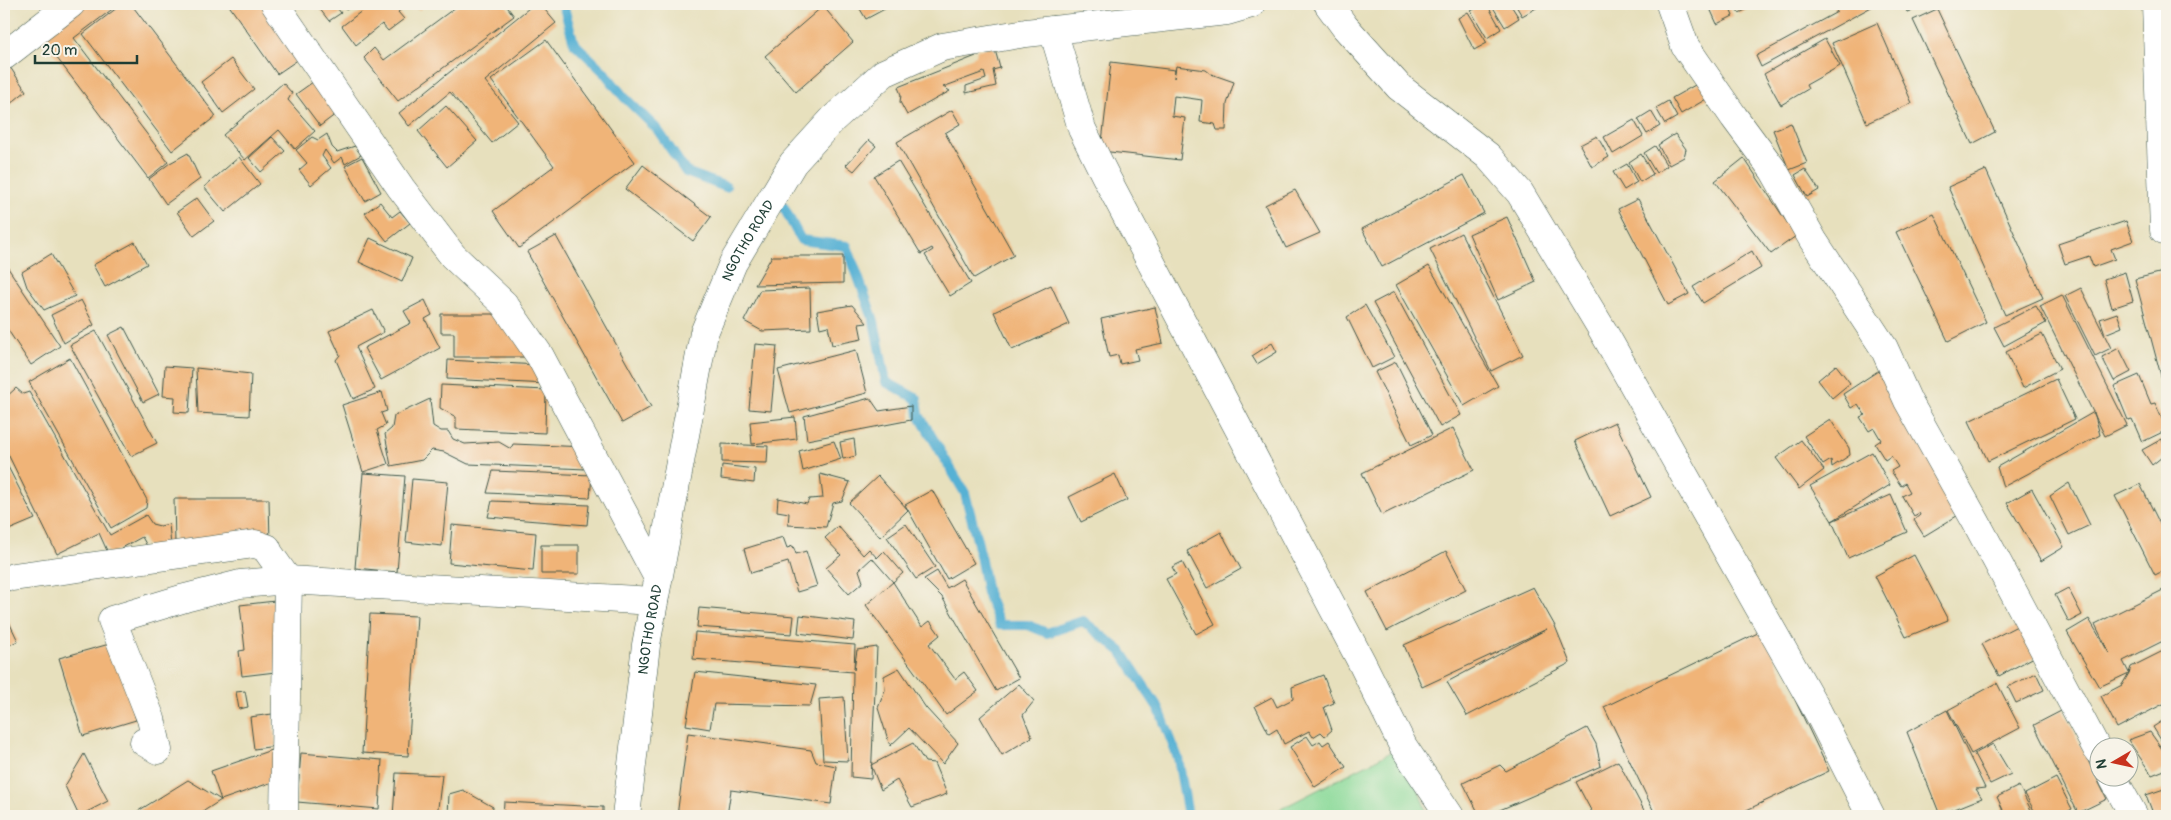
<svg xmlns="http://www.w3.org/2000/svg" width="2171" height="820" font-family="Pangolin,sans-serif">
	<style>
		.green { fill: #8bda9a; stroke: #558c67 }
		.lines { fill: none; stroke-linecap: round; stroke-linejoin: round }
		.stream { stroke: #56b1d4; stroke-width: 10 }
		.building { fill: #f0b478 }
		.minor-casing { stroke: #3d5549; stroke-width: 29 }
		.minor { stroke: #fff; stroke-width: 28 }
		.labels { text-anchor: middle; stroke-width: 5; stroke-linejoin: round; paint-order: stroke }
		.street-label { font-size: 14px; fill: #1f3d34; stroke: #f7f3e8 }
	</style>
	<rect width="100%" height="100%" fill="#f7f3e8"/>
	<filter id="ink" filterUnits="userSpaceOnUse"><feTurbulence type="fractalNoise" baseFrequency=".02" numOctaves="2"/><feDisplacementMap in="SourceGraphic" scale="10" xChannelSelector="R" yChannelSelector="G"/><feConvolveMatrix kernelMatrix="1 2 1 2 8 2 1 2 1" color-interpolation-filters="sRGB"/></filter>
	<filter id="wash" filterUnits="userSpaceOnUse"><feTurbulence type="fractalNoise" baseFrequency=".0096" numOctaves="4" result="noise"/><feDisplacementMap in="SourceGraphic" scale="20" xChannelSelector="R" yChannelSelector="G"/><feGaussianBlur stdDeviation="1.12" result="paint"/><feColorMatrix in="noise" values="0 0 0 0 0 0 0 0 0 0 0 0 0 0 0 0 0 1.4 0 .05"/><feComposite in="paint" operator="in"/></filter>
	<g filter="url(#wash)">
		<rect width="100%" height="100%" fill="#e7e0bd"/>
		<path class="green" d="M1403,746L1428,816H1267Z"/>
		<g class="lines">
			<path class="stream" d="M563,4L574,43L604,72L624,97L657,129L686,172L726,187
				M783,206L801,240L847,246L874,321L886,382L917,399L919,415L965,493L978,544L987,593L1000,625H1028L1047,633L1083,621L1121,651L1159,709L1178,758L1188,816"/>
		</g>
		<g id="blocks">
			<path class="building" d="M4,4H12L4,10Z
				M84,4H119L74,38L168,162L148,178L41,37Z
				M122,4H131L216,116L172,151L83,34Z
				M228,4H261L299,59L277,74Z
				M316,4H334L341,13L329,21Z
				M341,4H354L346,10Z
				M371,4H408L398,12L404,19L388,31L382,24L356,45L342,26Z
				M414,4H426L419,10Z
				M460,4H505L514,16L398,101L364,58L374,48L384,60Z
				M534,4H540L556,23L485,81L518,122L492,143L450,92L409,126L399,113Z
				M857,4H894L866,19Z
				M1483,4H1487L1501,29L1487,38L1471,11Z
				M1491,4H1510L1519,18L1505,27Z
				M1515,4H1536L1538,7L1522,16Z
				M1708,4H1728L1733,16L1717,24Z
				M1734,4H1759L1739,13Z
				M1832,4L1875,5L1761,67L1756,56L1837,12Z
				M1904,4H1928L1907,12Z
				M823,6L853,42L796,92L765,56Z
				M1937,9L1995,132L1972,144L1913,20Z
				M1468,12L1487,43L1474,50L1458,18Z
				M1877,23L1912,103L1867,123L1832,43Z
				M1825,39L1840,66L1806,85L1808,89L1781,105L1764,74Z
				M546,40L635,162L519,248L493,211L554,166L491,80Z
				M994,46L1000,68L993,70L996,86L966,93V86L986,79L984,72L943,87L950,91L907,115L900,102L901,95L898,87L976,56L977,50Z
				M231,59L254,89L223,113L201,82Z
				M1111,62L1175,70L1174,78L1176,66L1206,70L1211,74L1234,82L1227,104L1226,130H1217L1215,124L1200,122L1202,100L1174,96L1172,116L1185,118L1180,160L1101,151Z
				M10,67L26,91L4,109V72Z
				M1704,80L1713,95L1681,114L1672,98Z
				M313,82L336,114L320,126L296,94Z
				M283,83L292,93L288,100L315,131L295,149L279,130L245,160L223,135Z
				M1668,101L1677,117L1665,124L1656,108Z
				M446,106L477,141L447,167L418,131Z
				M952,110L960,124L945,133L1014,255L974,278L897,142Z
				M1651,111L1660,126L1647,134L1638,119Z
				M1634,120L1643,136L1613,154L1604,137Z
				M1791,123L1807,163L1789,170L1773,130Z
				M327,134L332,147L337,152L355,146L361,155L345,164L342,157L334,163L325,150L322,156L331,168L311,185L299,170L307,163L296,150L312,137L318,140Z
				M1675,134L1686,149L1684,157L1669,165L1658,145Z
				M1597,136L1609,157L1592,167L1580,145Z
				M272,137L285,151L261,172L249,158Z
				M869,140L876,146L854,171L846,165Z
				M1655,146L1667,166L1656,173L1644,153Z
				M188,153L200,179L166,204L149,179L170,163Z
				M1641,154L1653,174L1640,182L1629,162Z
				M239,157L260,184L225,212L204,187Z
				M362,157L381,192L365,201L345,166Z
				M1744,158L1796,236L1771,254L1715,181Z
				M898,161L971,283L950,296L925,255L933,250L932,248L921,254L874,176Z
				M1627,164L1637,182L1624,190L1613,172Z
				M643,165L711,217L693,241L625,189Z
				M1805,169L1819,190L1807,197L1795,175Z
				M1986,170L2043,298L2005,315L1948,187Z
				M1464,175L1484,213L1382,267L1362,229Z
				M1295,190L1320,233L1286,248L1265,205Z
				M197,198L214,221L194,236L177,212Z
				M1638,199L1689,294L1668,305L1618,209Z
				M380,202L392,217L400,211L410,223L387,241L365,213Z
				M1934,214L1986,322L1948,341L1896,232Z
				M1507,217L1536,282L1498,300L1469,234Z
				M2126,221L2133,241L2111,249L2115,259L2093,267L2089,256L2065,264L2058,244Z
				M1461,233L1523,355L1491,371L1430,249Z
				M556,236L651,407L622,423L527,252Z
				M370,238L412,258L402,282L359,262Z
				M135,242L147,264L105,287L93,265Z
				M1752,251L1761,268L1703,303L1693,287Z
				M51,254L75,296L44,310L27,287L22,272Z
				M772,256H843V283L755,285Z
				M4,262L60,346L31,365L4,324Z
				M1429,266L1498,386L1464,406L1396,285Z
				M2167,271V398L2135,279Z
				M2125,272L2133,301L2112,308L2104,279Z
				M1051,285L1069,324L1012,350L994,312Z
				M810,288L811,329L762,331L744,321L760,290Z
				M2081,288L2111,348L2095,356L2065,296Z
				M1394,292L1461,415L1440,427L1373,303Z
				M2062,295L2127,425L2105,436L2040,306Z
				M81,300L94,325L64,343L51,315Z
				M425,300L432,315L425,319L440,348L381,380L364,348L411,323L404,311Z
				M852,305L867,323L859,324L862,339L832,345L828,326L820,328L817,311Z
				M1365,305L1394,357L1372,368L1347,317Z
				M2036,306L2046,323L2004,346L1994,327Z
				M1155,307L1163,343L1135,349L1138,360L1120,364L1118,355L1109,357L1101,319Z
				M373,310L384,332L356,347L375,389L353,399L336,360L340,355L329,331Z
				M2117,313L2122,327L2105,334L2100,319Z
				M441,314H499L528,357H454V333H441Z
				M124,327L159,394L143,402L108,335Z
				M96,331L157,443L131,456L70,345Z
				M2042,334L2060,369L2023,388L2006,352Z
				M1272,343L1277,352L1257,364L1252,356Z
				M755,344L777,346L771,411L749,409Z
				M2119,348L2131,372L2114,381L2102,357Z
				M856,350L867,393L790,413L778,370Z
				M70,358L147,500L146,508L111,528L29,382Z
				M448,360L538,365L548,384L447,379Z
				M1396,362L1432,435L1411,445L1375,372Z
				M1836,365L1850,383L1832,398L1818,380Z
				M165,366L192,368L189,413L174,412L175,397L163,396Z
				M196,368L251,374L249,416L198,413Z
				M1878,371L1965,511L1924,536L1914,520L1920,515L1919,513L1914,516L1902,496L1910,492L1905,483L1901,486L1891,471L1898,467L1891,456L1885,460L1875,444L1881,440L1874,428L1869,431L1860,417L1865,415L1858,404L1851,408L1843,394Z
				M2139,375L2151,404L2155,403L2167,430L2142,442L2132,419L2128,420L2114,386Z
				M2056,379L2075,419L1988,461L1969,421Z
				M441,385L546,390L545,433L456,429V417L440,408Z
				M16,388L23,394L29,392L110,535L146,515L152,524L160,526L169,524L171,546L151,553L142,537L109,555L99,533L57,554L4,446V399Z
				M382,392L387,411L381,413L386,425L377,430L388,464L363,472L342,405Z
				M870,398L879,411L911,406V420L807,440L804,416Z
				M430,399L433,426L441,431H448L453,439L465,444L499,442L511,449L513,444L586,447V469L468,464L444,452L432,450L422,460L391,466L385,434L392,428L394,416Z
				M2094,412L2100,435L2003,487L1997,467Z
				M795,417L797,439L752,444L750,422Z
				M1830,419L1849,448L1850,455L1832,467L1831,460L1823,465L1804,436Z
				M1615,422L1651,497L1610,516L1575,441Z
				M1453,428L1474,470L1382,515L1362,473Z
				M854,439L856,456L843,459L840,442Z
				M2162,439L2167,453L2152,465L2142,450Z
				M1801,440L1824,470L1799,489L1776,458Z
				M834,441L841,459L803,471L799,451Z
				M722,444L768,446L767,463L722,462Z
				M1872,452L1890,485L1832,521L1891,495L1907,532L1848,558L1832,521L1810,486Z
				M4,459L35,519L4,532Z
				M722,465L755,469L754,483L721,479Z
				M493,471L592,475L590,498L487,493Z
				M363,473L405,476L397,572L355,568Z
				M820,474L850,482L842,501L833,503L826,527L788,525L789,513L777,511L778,498L807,504L809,499L823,498Z
				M1115,474L1127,500L1081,522L1069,497Z
				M878,476L908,510L905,505L932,490L974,563L947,579L908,510L880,537L849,503Z
				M412,479L448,482L442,546L406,542Z
				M2069,483L2090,525L2069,535L2050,496Z
				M2140,484L2167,538V569L2155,575L2115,496Z
				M2032,489L2064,547L2041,561L2007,503Z
				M174,499H269L270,543L175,544Z
				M492,501L589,505L587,525L488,517Z
				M906,524L935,567L916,579L887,537Z
				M452,525L536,533L533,571L449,563Z
				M838,526L863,555L869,549L877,558L884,551L903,573L893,582L872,558L859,570L863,582L849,594L826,568L841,555L825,538Z
				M1221,532L1241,569L1207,588L1187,551Z
				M783,537L787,548L793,546L796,554L806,551L817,586L797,592L788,562L751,573L744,549Z
				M541,545H579V574H541Z
				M1446,551L1466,590L1387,631L1367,592Z
				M1914,555L1948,620L1906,637L1875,576Z
				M1182,562L1215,624L1196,634L1166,579L1176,574L1172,567Z
				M937,571L947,588L962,579L1019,678L996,691L942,597L924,579Z
				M893,582L922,627L930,621L940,635L929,644L955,679L964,672L978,691L946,715L866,605Z
				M1533,587L1555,626L1570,663L1467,716L1447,682L1547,629L1422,687L1404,645Z
				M2068,588L2082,615L2069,622L2055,595Z
				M2167,588V639L2123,661L2129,673L2131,667L2167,649V702L2117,728L2101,696L2122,685L2129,673L2099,687L2067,632L2089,619L2109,653L2095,624Z
				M275,601L284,671L242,676L239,651L245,650L240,605Z
				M699,608L794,616L792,634L697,627Z
				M370,614L417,616L408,756L362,753Z
				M800,615L855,622L853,640L798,633Z
				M9,622L18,641L5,647L4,625Z
				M2019,625L2036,656L1999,676L1982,644Z
				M1762,631L1829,771L1734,816H1656L1604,707Z
				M695,632L855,645L854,670L857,650L877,647L871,779L851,777L853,672L693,659Z
				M113,643L136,720L83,736L59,658Z
				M899,668L926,708L958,743L943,764L909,728L890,746L878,708L885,690L884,676Z
				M695,672L816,685L810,706L714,704L710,729L686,725Z
				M2036,673L2044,690L2016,703L2008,687Z
				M1323,675L1334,703L1324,707L1332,730L1325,736L1321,732L1313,737L1309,731L1284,744L1277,729L1269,734L1255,706L1272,697L1277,707L1293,699L1292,687Z
				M1997,683L2020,728L1971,754L1948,710Z
				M1019,684L1034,701L1023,715L1032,737L1002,755L980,717Z
				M245,691L248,707L239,709L236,692Z
				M844,697L848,761L823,760L819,699Z
				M1947,710L1985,788L1976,789L1982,798L1940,815L1907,732Z
				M2063,710L2107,799L2078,813L2034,725Z
				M272,714L276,746L254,749L250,717Z
				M2167,718V750L2153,727Z
				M1587,728L1596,744L1601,766L1486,816H1480L1463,783L1500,765L1506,771Z
				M2150,732L2167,756V769L2152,775L2128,740Z
				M688,733L811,750L816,762L836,766L831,804L731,790L727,816H677Z
				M1307,736L1313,745L1320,741L1323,745L1329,741L1346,767L1315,787L1290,747Z
				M913,743L925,762L934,763L947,794L912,807L897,780L881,790L871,765Z
				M1993,744L2011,774L1990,784L1974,754Z
				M274,749L284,778L221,800L211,771Z
				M301,753L382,760L379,809L297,802Z
				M84,754L108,801L79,816L65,786Z
				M1618,761L1647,816H1594L1576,782Z
				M396,773L442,775L437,816H393Z
				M2056,778L2072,809L2060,816H2037L2025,794Z
				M188,780L221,800L196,816H130Z
				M2019,786L2034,816H1996L1995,814L2003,810L1997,797Z
				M2167,788V816H2154L2146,795Z
				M463,790L493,807L492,816H448L449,794Z
				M504,802L603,807V816H503Z"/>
		</g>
	</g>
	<g filter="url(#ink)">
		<use href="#blocks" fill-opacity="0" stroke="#3d5549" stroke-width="1"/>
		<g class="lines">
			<g class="minor-casing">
				<g id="minor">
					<path d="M275,4L401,188L453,256L504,304L540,356L658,578"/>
					<path d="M1328,4L1345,27L1399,87L1488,156L1520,193L1603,331L1818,712L1871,816"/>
					<path d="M1670,4L1685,46L1734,117L1774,171L1813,240L1884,348L1908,401L1976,522L2098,751"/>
					<path d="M2156,4L2164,230"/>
					<path d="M1053,30L1082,129L1105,175L1361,661L1403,746L1450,816"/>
					<path d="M4,56L71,4"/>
					<path d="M13,577L255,544L267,548L269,553L288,580L284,816"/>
					<path d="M144,742L158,750L151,719L112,620L185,598L240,584L288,580L654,601"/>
					<path d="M2113,778L2134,816"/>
					<path id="s1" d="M626,816L646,645L704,333L733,263L793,163L833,119L884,73L942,47L1026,33L1227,11L1251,4"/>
				</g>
			</g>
			<use href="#minor" class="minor"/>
		</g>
	</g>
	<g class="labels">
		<g class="street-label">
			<text dy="5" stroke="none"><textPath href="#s1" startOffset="592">NGOTHO ROAD</textPath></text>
			<text dy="5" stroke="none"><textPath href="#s1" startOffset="188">NGOTHO ROAD</textPath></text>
		</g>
	</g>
	<rect width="2171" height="820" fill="none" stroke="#f7f3e8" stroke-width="20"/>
	<g transform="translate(2114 762) rotate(261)"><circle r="24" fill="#f7f3e8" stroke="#a1aaa0"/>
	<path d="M0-4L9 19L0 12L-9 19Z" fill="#c8321e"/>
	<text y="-8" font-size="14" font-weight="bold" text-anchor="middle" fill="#1f3d34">N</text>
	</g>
	<path d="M35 55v8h102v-8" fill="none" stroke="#1f3d34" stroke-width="2.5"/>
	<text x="42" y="55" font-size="15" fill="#1f3d34" stroke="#f7f3e8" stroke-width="4" paint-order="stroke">20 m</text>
</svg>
